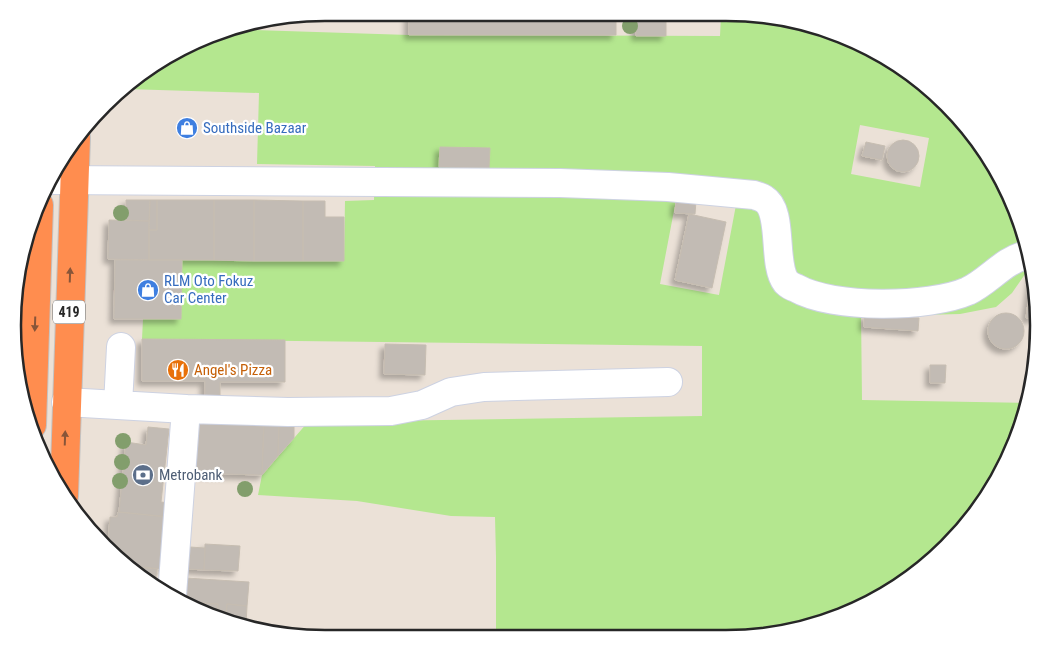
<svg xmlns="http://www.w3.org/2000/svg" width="1051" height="651" font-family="'Roboto Condensed',sans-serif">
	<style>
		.green { fill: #b4e78f; fill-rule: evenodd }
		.building { fill: #c2bbb4; stroke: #c6bdb1; filter: url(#shadow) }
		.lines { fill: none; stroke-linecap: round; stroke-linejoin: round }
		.minor-casing { stroke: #cdd2e2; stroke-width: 30 }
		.highway-casing { stroke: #c3c3c3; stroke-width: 30 }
		.minor { stroke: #fff; stroke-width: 28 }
		.highway { stroke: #ff8d4f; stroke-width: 28 }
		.tree { fill: #829e6c }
		.oneway { fill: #885539 }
		.labels { text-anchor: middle; stroke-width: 4.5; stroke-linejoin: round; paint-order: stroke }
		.shield { fill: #fff; stroke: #686868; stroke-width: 1 }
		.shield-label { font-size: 14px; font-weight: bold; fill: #272727 }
		.shop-label { font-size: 15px; fill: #366cbe; stroke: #fff; text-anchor: start }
		.food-label { font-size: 15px; fill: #c56008; stroke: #fff; text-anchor: start }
		.service-label { font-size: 15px; fill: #4e5e75; stroke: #fff; text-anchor: start }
		.rim { fill: none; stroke: #272727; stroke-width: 2.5 }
	</style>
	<defs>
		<filter id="shadow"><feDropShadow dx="-4.5" dy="4.5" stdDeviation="2.5" flood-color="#0004"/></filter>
	</defs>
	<rect width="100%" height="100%" fill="#ebe1d7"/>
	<path class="green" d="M721,15H766L846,36L916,77L997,169L1030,267L1012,293L996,307L960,314L922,315L861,312L862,400L1028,403V407L974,516L916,574L864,606L746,638L496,637V557L495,517L451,516L357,501L258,495L262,475L308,422L702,416V346L142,339L143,319H181L182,260L344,261L345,201L374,200L375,166L257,164L259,93L126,89L151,65L225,29L409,35L720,36ZM860,125L929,138L920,187L851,174ZM676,200L736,205L719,295L660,284Z"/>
	<path class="building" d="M409,13L616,14V35H409Z
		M636,20H666V36H636Z
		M887 156a16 16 0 1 1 32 0a16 16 0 1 1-32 0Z
		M866,142L885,146L882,160L862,156Z
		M440,147L490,148L489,168L439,167Z
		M126,200H150L149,221L126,220Z
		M150,200H157V230H149Z
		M157,200H214V260H149V230H157Z
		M214,200H254V261L214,260Z
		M254,200L303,201V261H254Z
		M676,200L696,201L695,214L675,213Z
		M303,201H325V217H344V261H303Z
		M689,214L726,222L712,288L675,280Z
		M109,220L149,221V260L108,259Z
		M115,260H182L181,319H114Z
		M1032,273L1036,285L1034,319L1026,318Z
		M988 331a18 18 0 1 1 36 0a18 18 0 1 1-36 0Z
		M864,315L919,318L918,331L864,327Z
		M142,339L285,340V382H220V401H205V381H142Z
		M385,344L426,345L425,375L384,374Z
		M930,365H946L945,383H930Z
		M195,417L264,420L262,475L192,473Z
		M264,420L279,421L278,456L262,475Z
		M279,421H294V438L278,456Z
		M148,427L169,429L161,502L169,503L168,517L119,512L126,442L146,445Z
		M118,512L168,517L163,569L127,566L108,545L110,517H117Z
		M205,544L240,546L238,571L204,570Z
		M190,547L205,548L204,570L189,569Z
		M127,566L157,569L155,585L135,574Z
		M186,578L249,582L247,606L227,604L226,617H217L218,604L185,602Z
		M185,602L218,604L217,618L205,615Z
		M227,604L247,606L246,625L225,620Z"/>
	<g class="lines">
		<g class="minor-casing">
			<path id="minor" d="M53,180L560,183L668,187L754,195C757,196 761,197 764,199C784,211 772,264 786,282C788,284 793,287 796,288C833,309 929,308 968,291C989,281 1004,260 1026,255
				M66,402L186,409L288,412L391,411L422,405L451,392L484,387L668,382
				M118,405L121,347
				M172,595L186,409"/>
		</g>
		<g class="highway-casing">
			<path id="highway" d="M32,425L39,205
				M64,496L76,137"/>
		</g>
		<use href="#minor" class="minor"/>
		<use href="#highway" class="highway"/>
	</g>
	<g class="tree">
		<circle cx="630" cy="26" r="8"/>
		<circle cx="121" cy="213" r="8"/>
		<circle cx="123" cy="441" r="8"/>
		<circle cx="122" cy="462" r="8"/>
		<circle cx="120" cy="481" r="8"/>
		<circle cx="245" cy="489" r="8"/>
	</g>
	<defs><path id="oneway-solid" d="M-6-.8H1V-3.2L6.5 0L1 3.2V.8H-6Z" transform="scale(1.25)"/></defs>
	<g class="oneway">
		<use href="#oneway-solid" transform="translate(70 275) rotate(-88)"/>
		<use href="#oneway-solid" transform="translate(35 324) rotate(92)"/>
		<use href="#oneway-solid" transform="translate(65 438) rotate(-88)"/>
	</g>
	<defs>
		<g id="shop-disc" transform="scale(1.125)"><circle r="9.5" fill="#3f7fe0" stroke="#fff"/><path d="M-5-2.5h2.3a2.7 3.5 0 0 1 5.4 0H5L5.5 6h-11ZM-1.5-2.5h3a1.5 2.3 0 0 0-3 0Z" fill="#fff"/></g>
		<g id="restaurant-disc" transform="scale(1.125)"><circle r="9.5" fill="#e8710a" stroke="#fff"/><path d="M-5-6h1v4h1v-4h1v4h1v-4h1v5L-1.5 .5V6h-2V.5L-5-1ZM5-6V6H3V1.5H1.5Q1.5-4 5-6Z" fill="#fff"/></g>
		<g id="bank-disc" transform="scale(1.125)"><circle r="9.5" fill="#5c6f8a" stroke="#fff"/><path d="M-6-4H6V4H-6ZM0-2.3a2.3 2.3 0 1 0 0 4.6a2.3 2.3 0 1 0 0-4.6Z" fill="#fff"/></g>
	</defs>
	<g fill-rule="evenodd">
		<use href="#shop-disc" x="187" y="128"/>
		<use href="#shop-disc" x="148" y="290"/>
		<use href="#restaurant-disc" x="178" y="370"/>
		<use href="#bank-disc" x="143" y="475"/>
	</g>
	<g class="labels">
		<rect class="shield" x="53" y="300.5" width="32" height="23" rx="4"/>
		<g class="shield-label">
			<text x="69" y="317">419</text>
		</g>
		<g class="shop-label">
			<text x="203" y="133">Southside Bazaar</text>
			<text x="164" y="286">RLM Oto Fokuz<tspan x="164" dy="17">Car Center</tspan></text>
		</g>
		<g class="food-label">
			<text x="194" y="375">Angel's Pizza</text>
		</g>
		<g class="service-label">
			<text x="159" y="480">Metrobank</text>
		</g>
	</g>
	<path d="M0 0H1051V651H0ZM325 21H726A304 304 0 0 1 1030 325V326A304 304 0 0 1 726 630H325A304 304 0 0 1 21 326V325A304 304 0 0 1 325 21Z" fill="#fff" fill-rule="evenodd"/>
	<path class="rim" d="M325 21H726A304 304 0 0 1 1030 325V326A304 304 0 0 1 726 630H325A304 304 0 0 1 21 326V325A304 304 0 0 1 325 21Z"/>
</svg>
